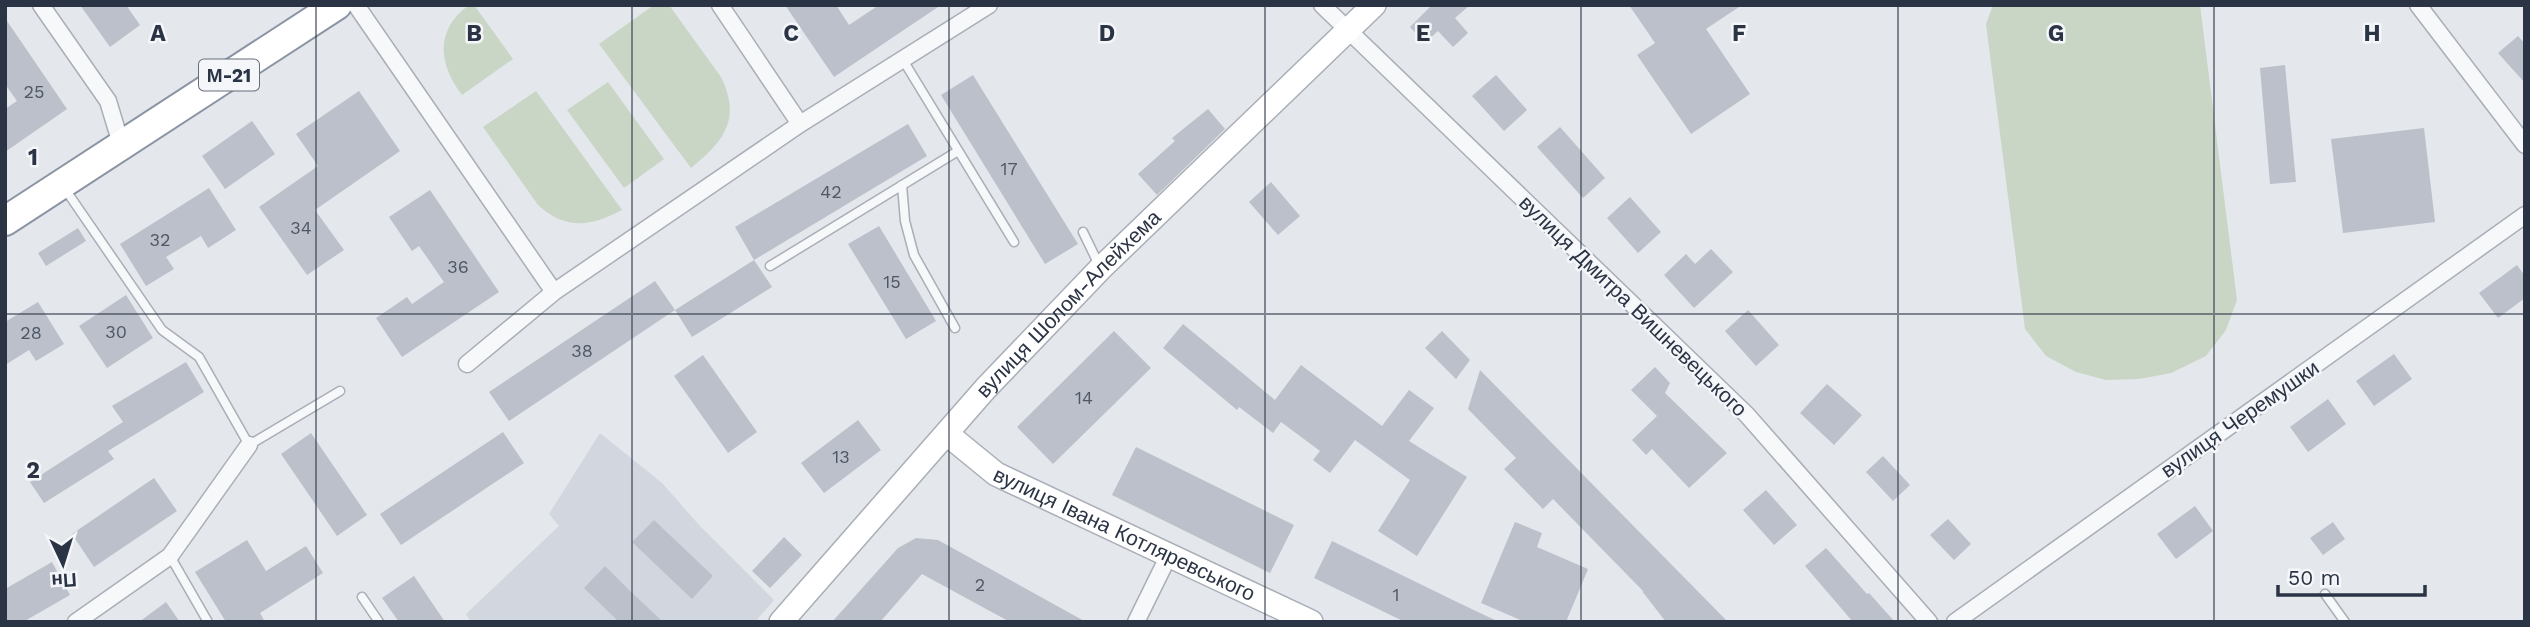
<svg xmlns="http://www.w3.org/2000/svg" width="2530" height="627" font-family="'Work Sans',sans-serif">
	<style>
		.built { fill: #d2d6de }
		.green { fill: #c9d6c5 }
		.building { fill: #bbc0ca }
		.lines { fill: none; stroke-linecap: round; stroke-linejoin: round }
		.lane-casing { stroke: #a9aeb7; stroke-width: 11 }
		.street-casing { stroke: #a9aeb7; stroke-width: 19 }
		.secondary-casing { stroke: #a9aeb7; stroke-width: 26 }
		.highway-casing { stroke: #8b94a3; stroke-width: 32 }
		.lane { stroke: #f7f8fa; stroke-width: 8 }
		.street { stroke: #f7f8fa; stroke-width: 16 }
		.secondary { stroke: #fff; stroke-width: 23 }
		.highway { stroke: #fff; stroke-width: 28 }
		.grid { fill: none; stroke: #2b3445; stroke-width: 2; stroke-opacity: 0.55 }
		.labels { text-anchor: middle; stroke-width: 5; stroke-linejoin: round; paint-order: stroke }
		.number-label { font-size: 18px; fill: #4f5766 }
		.shield { fill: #f4f6f9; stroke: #676e7b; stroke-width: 2 }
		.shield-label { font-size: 19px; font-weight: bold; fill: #2b3445 }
		.street-label { font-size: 21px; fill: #2b3445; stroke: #f4f6f9 }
		.grid-label { font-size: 23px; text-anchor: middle; font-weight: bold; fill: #2b3445; stroke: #f4f6f9; stroke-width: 5; stroke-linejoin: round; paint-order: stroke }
	</style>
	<rect width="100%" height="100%" fill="#e4e7ec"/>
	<path class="built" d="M600,433L662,483L700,526L774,600L755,622H471L466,614L559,526L549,514Z"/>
	<path class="green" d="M469,5H474L513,59L462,95C439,65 434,30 469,5Z
		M654,5H669L721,77C742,120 723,142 691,168L599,44Z
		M1993,5H2200L2237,300L2226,330L2206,356L2171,373L2139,379L2106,380L2076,372L2046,356L2025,329L1986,24Z
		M608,82L664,159L624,188L567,110Z
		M536,91L622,210C590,227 566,230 538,205L483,127Z"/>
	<path class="building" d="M80,5H126L140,25L110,47Z
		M785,5H836L849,25L879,5H941L834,77Z
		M1432,5H1470L1455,18L1468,33L1453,47L1438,31L1425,43L1410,27Z
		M1629,5H1742L1706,29L1750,94L1691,134L1637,55L1655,43Z
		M5,18L67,109L5,152V109L17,101L5,84Z
		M2518,36L2525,44V83L2498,53Z
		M2285,65L2296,182L2270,184L2260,68Z
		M973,75L1078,244L1045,264L941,95Z
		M1496,75L1527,110L1504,131L1472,96Z
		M359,91L400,151L315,210L344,250L307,275L259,207L318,166L296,134Z
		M1208,109L1225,129L1157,195L1138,174L1175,141L1172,138Z
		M252,121L275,154L225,189L202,156Z
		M908,124L927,156L754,260L735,227Z
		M1560,127L1605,178L1583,198L1537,147Z
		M2424,128L2435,222L2343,233L2331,139Z
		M1271,182L1300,216L1278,235L1249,202Z
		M209,188L236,230L208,248L201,236L166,257L174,269L146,286L120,244Z
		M430,190L499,292L402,357L376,318L407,297L412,304L444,282L419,246L412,251L389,217Z
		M1630,197L1661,232L1638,253L1607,218Z
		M879,226L936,321L906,339L848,244Z
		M78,228L86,241L46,266L38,253Z
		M1711,249L1733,272L1694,308L1664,275L1686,254L1695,264Z
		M754,260L772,287L692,337L675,310Z
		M2517,265L2525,276V298L2498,318L2479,293Z
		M655,281L675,310L509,421L489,392Z
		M126,295L153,338L107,368L79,326Z
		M38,302L64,344L36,361L29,350L5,365V322Z
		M1748,310L1779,345L1756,366L1725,331Z
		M1183,324L1275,400L1301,365L1382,426L1409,390L1434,408L1409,441L1467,477L1417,556L1378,531L1410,480L1355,440L1330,473L1313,460L1320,451L1281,422L1273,433L1239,407L1237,410L1163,348Z
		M1114,331L1151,368L1053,464L1017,427Z
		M1442,331L1470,360L1456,379L1425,348Z
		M2394,354L2412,379L2374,406L2356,381Z
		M703,355L757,432L728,453L674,376Z
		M186,362L204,392L108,451L114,459L44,503L30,482L123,422L112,406Z
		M1655,367L1670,383L1665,393L1727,453L1689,488L1652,449L1646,455L1632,440L1657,416L1631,390Z
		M1480,370L1728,622H1666L1642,591L1644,592L1553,499L1543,509L1504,469L1516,458L1468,409Z
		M1827,384L1862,415L1834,445L1800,413Z
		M2328,399L2346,424L2308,452L2290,427Z
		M858,420L881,450L824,493L801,463Z
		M503,432L524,463L401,545L380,514Z
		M311,433L367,515L337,536L281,454Z
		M1136,447L1294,525L1270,573L1112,495Z
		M1883,456L1910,485L1893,501L1866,472Z
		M154,478L177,511L94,567L72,534Z
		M1766,490L1797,525L1774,545L1743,510Z
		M2195,506L2213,531L2176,559L2157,534Z
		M1948,519L1971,544L1954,560L1930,535Z
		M654,520L713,576L692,599L632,542Z
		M1515,522L1542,533L1537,547L1588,569L1566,622H1525L1481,603Z
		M2333,522L2345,539L2323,555L2310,538Z
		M784,537L802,555L770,588L752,571Z
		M916,538L938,540L1086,622H1010L922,574L880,622H832L898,548Z
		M247,540L266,571L306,546L323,573L260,613L265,622H226L195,572Z
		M1332,541L1459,603L1499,622H1405L1314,578Z
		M1826,548L1867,594L1869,593L1895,622H1853L1805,566Z
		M52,562L70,595L23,622H5V589Z
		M605,566L628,589L663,622H619L584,588Z
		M414,576L445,622H399L382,598Z
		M166,602L180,622H139Z"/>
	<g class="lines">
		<g class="lane-casing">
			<path id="lane" d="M903,60L1014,242
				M902,185L905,221L914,255L955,328
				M65,189L162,330L199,357L249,445L340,391
				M1083,232L1100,267
				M770,266L958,151
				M170,556L208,622
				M2325,594L2345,622
				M362,597L379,622"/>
		</g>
		<g class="street-casing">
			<path id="street" d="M41,5L108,101L121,144
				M356,5L554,292
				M720,5L800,124
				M1322,5L1747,415L1929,622
				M2418,5L2525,145
				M467,364L554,292L800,124L989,5
				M76,622L170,556L249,445
				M1136,622L1169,555
				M1955,622L2525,215"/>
		</g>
		<g class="secondary-casing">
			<g id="secondary">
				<path id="s1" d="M947,434L996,474L1311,622"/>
				<path id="s2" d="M781,622L986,388L1101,268L1374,5"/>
			</g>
		</g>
		<g class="highway-casing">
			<path id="highway" d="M5,221L337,5"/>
		</g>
		<use href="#lane" class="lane"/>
		<use href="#street" class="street"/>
		<use href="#secondary" class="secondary"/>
		<use href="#highway" class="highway"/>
	</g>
	<path class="grid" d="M316,5V622M632,5V622M949,5V622M1265,5V622M1581,5V622M1898,5V622M2214,5V622M5,314H2525"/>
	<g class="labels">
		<g class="number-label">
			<text x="34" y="98">25</text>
			<text x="1009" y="175">17</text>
			<text x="831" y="198">42</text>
			<text x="301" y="234">34</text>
			<text x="160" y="246">32</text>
			<text x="458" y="273">36</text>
			<text x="892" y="288">15</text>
			<text x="116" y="338">30</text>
			<text x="31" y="339">28</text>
			<text x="582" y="357">38</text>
			<text x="1084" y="404">14</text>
			<text x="841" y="463">13</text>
			<text x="980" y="591">2</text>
			<text x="1396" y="601">1</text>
		</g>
		<rect class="shield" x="199" y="59.5" width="60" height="31" rx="5"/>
		<g class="shield-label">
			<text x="229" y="82">М-21</text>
		</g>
		<g class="street-label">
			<text dy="7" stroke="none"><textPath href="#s2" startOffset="429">вулиця Шолом-Алейхема</textPath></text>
			<text transform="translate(1633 306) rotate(44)" y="7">вулиця Дмитра Вишневецького</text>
			<text transform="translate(2240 419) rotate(-35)" y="7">вулиця Черемушки</text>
			<text dy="7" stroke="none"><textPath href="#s1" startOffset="205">вулиця Івана Котляревського</textPath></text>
		</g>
	</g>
	<g class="grid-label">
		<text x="158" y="41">A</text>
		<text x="474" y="41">B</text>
		<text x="791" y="41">C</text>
		<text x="1107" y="41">D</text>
		<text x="1423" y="41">E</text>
		<text x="1739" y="41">F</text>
		<text x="2056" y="41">G</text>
		<text x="2372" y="41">H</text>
		<text x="33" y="165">1</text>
		<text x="33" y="478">2</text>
	</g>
	<rect width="2530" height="627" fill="none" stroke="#2b3445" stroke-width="14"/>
	<g transform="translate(63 564) rotate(176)" stroke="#f4f6f9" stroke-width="5" paint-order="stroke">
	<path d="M0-5L12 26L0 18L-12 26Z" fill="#2b3445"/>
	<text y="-10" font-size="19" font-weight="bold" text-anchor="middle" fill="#2b3445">Пн</text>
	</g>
	<path d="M2278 585v10h147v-10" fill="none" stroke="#2b3445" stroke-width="3.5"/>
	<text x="2288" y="585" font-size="21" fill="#2b3445" stroke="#f4f6f9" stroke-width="5" paint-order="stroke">50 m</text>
</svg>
